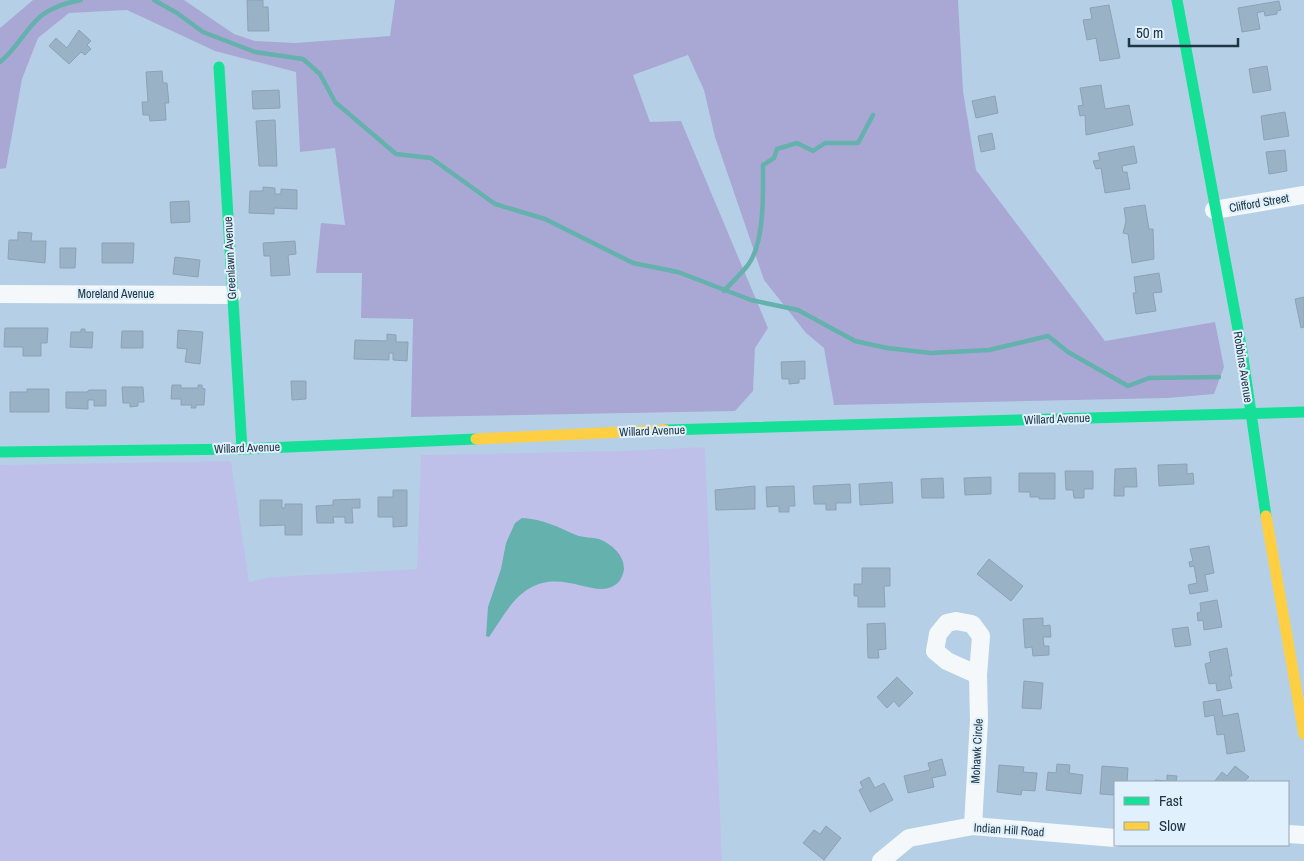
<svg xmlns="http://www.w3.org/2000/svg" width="1304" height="861" font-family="'Archivo Narrow',sans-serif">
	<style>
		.green { fill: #bfc0e9 }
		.forest { fill: #a9a8d4 }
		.water { fill: #65b1ad }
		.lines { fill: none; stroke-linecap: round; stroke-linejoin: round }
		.stream { stroke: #65b1ad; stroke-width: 4.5 }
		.building { fill: #9ab2c5; stroke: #8da2b3 }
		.street { stroke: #f4f8fb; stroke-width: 18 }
		.fast { stroke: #16e098; stroke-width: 11 }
		.slow { stroke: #ffcf43; stroke-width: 11 }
		.labels { text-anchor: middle; stroke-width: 4; stroke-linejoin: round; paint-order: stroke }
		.street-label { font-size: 12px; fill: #213645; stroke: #e0f0fc }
	</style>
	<rect width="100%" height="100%" fill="#b5d0e6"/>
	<path class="green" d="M705,447L722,861H0V465L231,461L249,582L271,577L417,569L421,455L618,451Z"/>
	<path class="forest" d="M33,0H184L234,34L255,41L295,43L390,36L395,0H958L963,91L976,170L1105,341L1215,322L1224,367L1214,394L1168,398L834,405L824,348L806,333L764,280L715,137L704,90L688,55L633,75L650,122L681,121L768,328L755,348L753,391L735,411L411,417L413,319L361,318L362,273H316L321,223L345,225L335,148L300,152L296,72L215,51L127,10L69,13L38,38L22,79L6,168L0,169V28Z"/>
	<path class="water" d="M522,518C544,519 557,527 576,535C583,538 592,537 599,539C611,544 624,554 624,569C623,576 620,582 615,585C594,600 559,565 524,592C510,602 499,623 489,637L486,636L488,607L501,569L506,543L515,523Z"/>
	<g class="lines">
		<path class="stream" d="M154,0L177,13L203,32L255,52L303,59L320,74L335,102L396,154L431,158L495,204L545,219L633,263L678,272L751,300L798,310L855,341L887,348L931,353L989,350L1048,336L1068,352L1128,386L1149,378L1219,377
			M0,62C14,51 21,37 33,24C44,10 64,3 81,0
			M724,291C732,282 741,274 748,265C765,242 763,193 763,165L774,158L777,149L797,143L813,151L825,143H858L873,115"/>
	</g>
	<path class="building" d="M247,0H263V7H268L269,31H248Z
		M1279,1L1281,10L1277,11V14L1265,16L1264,11L1257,13L1260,29L1242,32L1238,8Z
		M1109,5L1120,58L1100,61L1096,38L1087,40L1083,20L1092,19L1090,8Z
		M79,30L91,41L87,45L91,49L85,55L81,52L69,64L49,46L56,38L67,48Z
		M1267,66L1271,90L1253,93L1249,69Z
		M162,71L163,83H167L169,103H165L166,120L150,121L149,115H143L142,102H148L146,72Z
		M1101,85L1105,109L1129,105L1133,125L1086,135L1085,115L1080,116L1078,106L1083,105L1080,88Z
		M279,90L280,108L253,109L252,91Z
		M995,96L998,113L976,118L972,101Z
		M1285,112L1289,136L1264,140L1261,116Z
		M275,120L277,166H259L256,121Z
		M992,133L995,149L981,152L978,136Z
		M1134,146L1137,163L1122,166L1123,172H1127L1130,189L1105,193L1101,168L1096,169L1093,161L1100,160L1098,153Z
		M1285,150L1287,171L1269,174L1266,152Z
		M263,187L275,188V194H281V189L297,190V209L274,208V214L249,213L250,191H263Z
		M189,201L190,222L171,223L170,202Z
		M1145,205L1149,229H1153L1154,259L1132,263L1128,234L1123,233L1126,221L1124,208Z
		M18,232L32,233L31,241H46L45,263L8,259L9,240H18Z
		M295,241L296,254L288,255L290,275L271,276L270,256H264L263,243Z
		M102,243H134L133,263H102Z
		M60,248H76L75,268H60Z
		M175,257L200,260L198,277L173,274Z
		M1159,273L1162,292L1153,293L1156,311L1136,314L1133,293H1136L1134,277Z
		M1304,297V327L1301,328L1295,299Z
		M5,328H48L47,343H41V356H23V347H4Z
		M81,329H85V332H93L92,348L70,347L71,332H81Z
		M178,330L203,332L200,364L185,362L187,349L177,348Z
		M122,331H143V348H121Z
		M387,334L396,335V342H408L407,361L393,360V353H389V360L354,359L355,340L387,341Z
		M805,361V379H799V383L789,384V379H782L781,362Z
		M291,381H306V399L292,400Z
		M172,385H181V388H198V385H202V388L205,389L204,405H196V408H191L192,405H181V399H171Z
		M122,387H143L144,402H138V406L130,407V403H123Z
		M27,389H49V412H10V392H27Z
		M89,390H106V406H94V400H88V409L66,408V392H87Z
		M1187,464V474L1193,473L1194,484L1159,486L1158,465Z
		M1136,468L1137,487H1124V496H1114L1115,469Z
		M1065,471H1093V489H1084V498H1074L1073,490H1066Z
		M1019,473H1055V499H1039V497H1030V492H1019Z
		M991,477V494L965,495L964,478Z
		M943,478L944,498H922L921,479Z
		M892,482L893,503L860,505L859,484Z
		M850,484L851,503H836V510H826V504H814L813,486Z
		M755,486V509L716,510L715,490Z
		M794,486L795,506H789V512H779V506L767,507L766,487Z
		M393,490H407V526L393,527V517H378V497H393Z
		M360,499V508H352L353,523H345V517H333L334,523H317L316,506L333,505V500Z
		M260,500H282V508H285V504H302V535H285V525L260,526Z
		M1209,546L1214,573L1205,575L1208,591L1190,594L1188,585L1197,583L1194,566L1190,567L1189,562L1193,561L1190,549Z
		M989,559L1023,586L1011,601L977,574Z
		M862,568H890V586H884L885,607H858V596H854V584H862Z
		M1217,600L1222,627L1204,630L1203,620L1198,621L1197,613L1201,612L1200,603Z
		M1043,618V626L1050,625L1051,637H1043L1044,646H1049V655L1033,656L1032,647L1025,648L1023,619Z
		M885,623L886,649L878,650L879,658H868L867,624Z
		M1188,627L1191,645L1175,647L1172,629Z
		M1227,648L1232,676H1229L1232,688L1217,691L1216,683L1209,684L1205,664L1211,662L1209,652Z
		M897,677L913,693L899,707L894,701L887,708L877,697Z
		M1024,681L1043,683L1041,709L1022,708Z
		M1220,699L1223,716L1238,713L1245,751L1227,754L1224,734L1217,735L1214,715L1205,717L1203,702Z
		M942,759L946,775L932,778L934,787L908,793L904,776L930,770L928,763Z
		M1057,764L1070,765L1069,773L1083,775L1081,794L1046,790L1048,772L1056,773Z
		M999,765L1024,767L1023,772L1037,773L1035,791L1022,790L1021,795L997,792Z
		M1102,766L1128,768L1127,782H1115V795L1100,794Z
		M1235,766L1249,777L1244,782H1214L1222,772L1227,776Z
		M1167,775L1177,776L1176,782H1180H1155V780L1167,781Z
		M869,777L875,788L884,783L893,800L870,812L859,790L863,788L860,782Z
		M826,826L841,838L824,860L803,843L814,830L820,834Z"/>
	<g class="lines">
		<path class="street" d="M1214,210L1304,195
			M0,294L232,295
			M973,826L979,720L978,675L981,636L972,624L956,621L947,623L938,634L935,651L947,661L978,675
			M1288,834L1304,835
			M881,861L909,838L973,826L1115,838"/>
		<path class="fast" d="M1177,0L1242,351L1266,516
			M219,67L242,449
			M665,430L1304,412
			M0,452L242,449L476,439"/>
		<path class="slow" d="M476,439L665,430
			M1266,516L1304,734"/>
	</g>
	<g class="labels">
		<g class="street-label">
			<text transform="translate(1259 203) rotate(-10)" y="4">Clifford Street</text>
			<text transform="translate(230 258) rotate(-93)" y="4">Greenlawn Avenue</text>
			<text x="116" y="298">Moreland Avenue</text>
			<text transform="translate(1243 367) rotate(81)" y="4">Robbins Avenue</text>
			<text transform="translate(1057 419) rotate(-2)" y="4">Willard Avenue</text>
			<text transform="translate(652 431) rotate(-2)" y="4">Willard Avenue</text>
			<text transform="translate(247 448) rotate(-2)" y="4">Willard Avenue</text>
			<text transform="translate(977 751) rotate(-87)" y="4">Mohawk Circle</text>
			<text transform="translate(1009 830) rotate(4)" y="4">Indian Hill Road</text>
		</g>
	</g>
	<rect x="1114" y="781" width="175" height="65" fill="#e0f0fc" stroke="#94a6b3"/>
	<rect x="1124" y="797" width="25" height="8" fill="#16e098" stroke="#94a6b3"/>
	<text x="1159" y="806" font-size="15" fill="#213645">Fast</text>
	<rect x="1124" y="822" width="25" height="8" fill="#ffcf43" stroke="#94a6b3"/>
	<text x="1159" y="831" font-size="15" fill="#213645">Slow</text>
	<path d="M1129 38v8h109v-8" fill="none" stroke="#213645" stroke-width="2.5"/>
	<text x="1136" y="38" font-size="15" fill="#213645" stroke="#e0f0fc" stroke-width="4" paint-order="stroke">50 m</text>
</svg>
